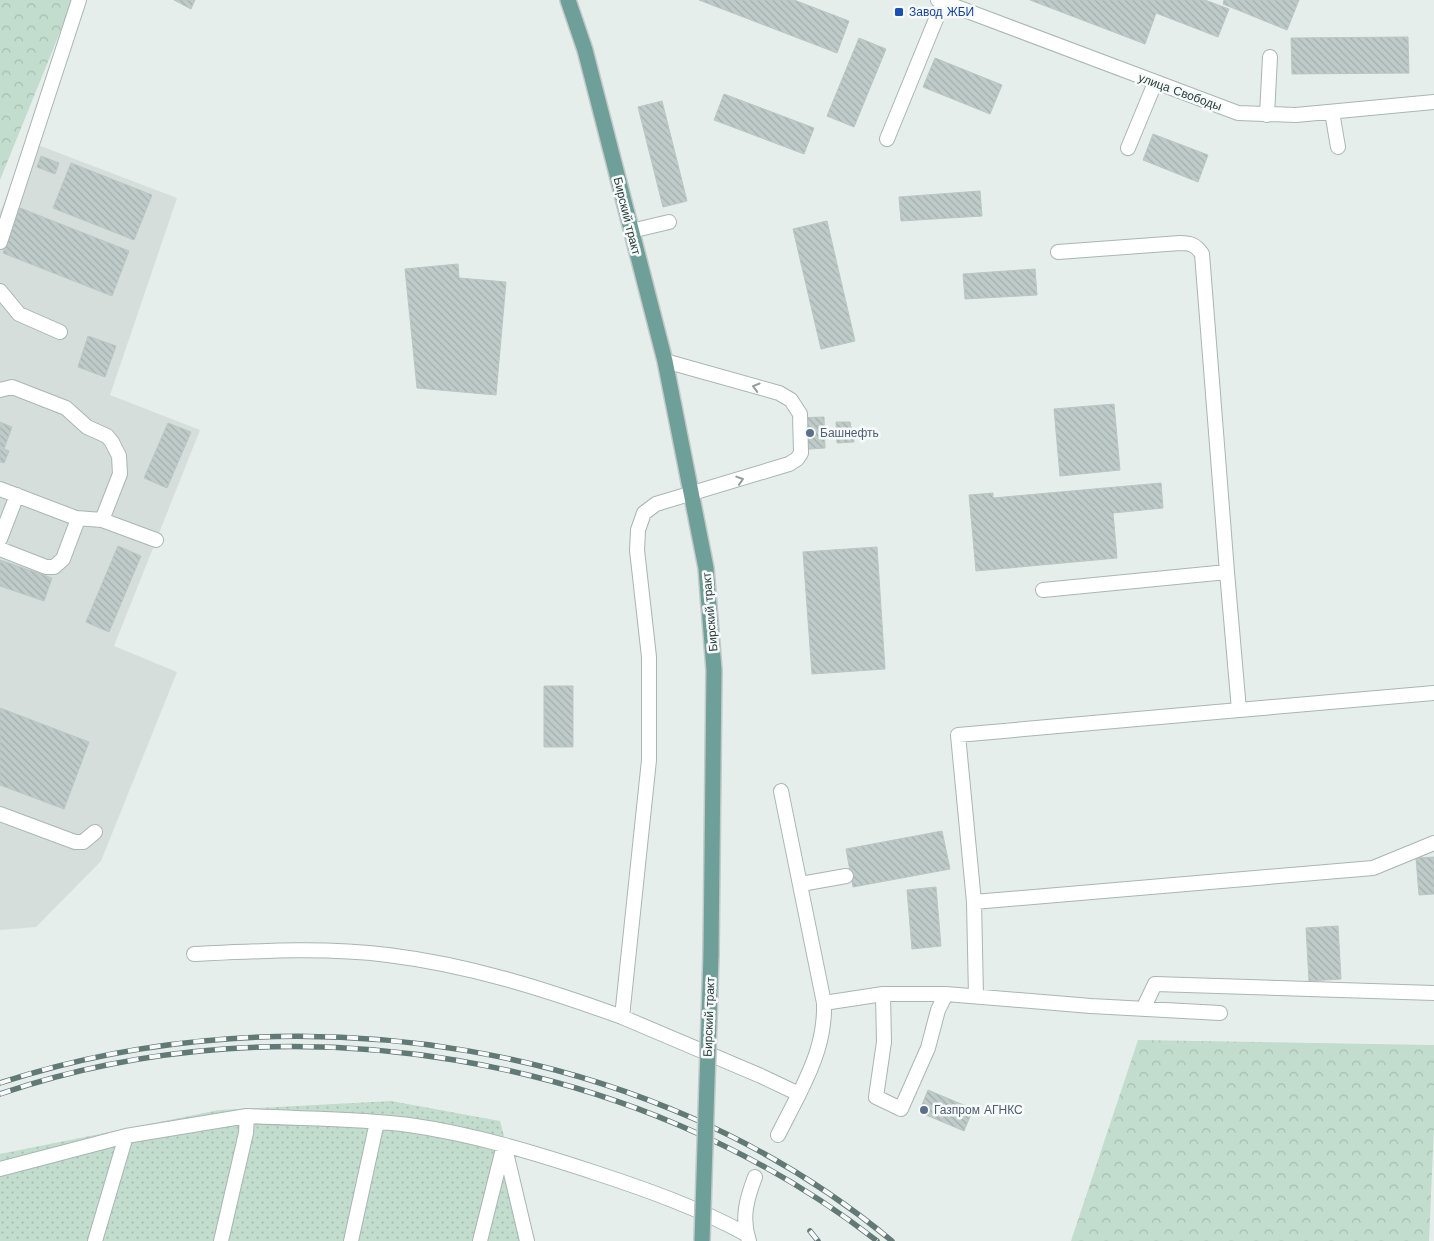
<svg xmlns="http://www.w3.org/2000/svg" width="1434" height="1241" font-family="'Work Sans',sans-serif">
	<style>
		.built { fill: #d5dedb }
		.forest { fill: url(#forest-crowns) }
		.garden { fill: url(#garden-dots) }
		.building { fill: url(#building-back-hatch); stroke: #b9c7c3 }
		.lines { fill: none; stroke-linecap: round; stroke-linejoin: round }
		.minor-casing { stroke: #a9b6b3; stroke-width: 16 }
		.major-casing { stroke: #c3c9c8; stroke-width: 18 }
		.minor { stroke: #fff; stroke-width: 14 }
		.major { stroke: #6f9f99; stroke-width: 15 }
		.rail-casing { stroke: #627a76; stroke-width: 5.5 }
		.rail { stroke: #f7faf9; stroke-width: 4; stroke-dasharray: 11; stroke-linecap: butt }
		.major-bridge-casing { stroke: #c3c9c8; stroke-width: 18; stroke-linecap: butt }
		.major-bridge { stroke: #6f9f99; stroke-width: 15 }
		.oneway { stroke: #939e9d }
		.transit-dot { fill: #1a4fb4; stroke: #f7faf9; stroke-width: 2 }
		.service-dot { fill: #5c6f8a; stroke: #f7faf9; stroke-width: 2 }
		.labels { text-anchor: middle; stroke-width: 5; stroke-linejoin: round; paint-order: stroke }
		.transit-label { font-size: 12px; fill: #164399; stroke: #f7faf9; text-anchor: start }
		.street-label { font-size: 12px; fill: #273e3b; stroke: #f7faf9 }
		.service-label { font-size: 12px; fill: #4e5e75; stroke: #f7faf9; text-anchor: start }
	</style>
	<defs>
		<pattern id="forest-crowns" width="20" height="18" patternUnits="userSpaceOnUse" patternTransform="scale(1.25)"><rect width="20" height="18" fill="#c2dccd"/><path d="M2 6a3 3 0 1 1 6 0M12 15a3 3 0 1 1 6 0" fill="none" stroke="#a7beb1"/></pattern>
		<pattern id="garden-dots" width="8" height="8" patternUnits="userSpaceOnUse" patternTransform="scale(1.25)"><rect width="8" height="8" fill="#c2dccd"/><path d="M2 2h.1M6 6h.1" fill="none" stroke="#a7beb1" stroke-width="1.8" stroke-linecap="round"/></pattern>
		<pattern id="building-back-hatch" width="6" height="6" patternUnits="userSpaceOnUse" patternTransform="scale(1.25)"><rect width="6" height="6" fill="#bfcbc8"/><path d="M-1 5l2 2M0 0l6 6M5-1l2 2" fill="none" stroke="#a4afad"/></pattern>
	</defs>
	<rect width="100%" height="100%" fill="#e6eeeb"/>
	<path class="built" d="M30,142L177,198L110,395L200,430L114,646L177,672L101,861L36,927L0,930V212Z"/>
	<path class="forest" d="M0,0H73L0,180Z
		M1138,1040L1434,1045V1126L1429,1241H1071Z"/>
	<path class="garden" d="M391,1101L500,1121L532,1241H0V1154L219,1110Z"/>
	<path class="building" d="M174,0H195L191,9Z
		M699,0H794L849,21L837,53Z
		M1030,0H1205L1229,9L1218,37L1156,13L1145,44Z
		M1224,0H1299L1287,30L1223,4Z
		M1408,37L1409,73L1292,74L1291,38Z
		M859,38L886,49L854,127L827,116Z
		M935,58L1002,85L990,114L923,87Z
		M724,94L814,128L804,154L714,120Z
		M662,101L687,201L663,207L638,107Z
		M1153,134L1208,155L1198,182L1143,160Z
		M41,156L59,163L55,174L37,167Z
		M71,163L152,195L134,240L53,208Z
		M980,191L982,216L901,221L899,197Z
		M20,208L129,251L112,296L3,253Z
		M827,221L855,341L821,349L793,229Z
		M458,264L459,278L506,282L496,395L417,388L405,269Z
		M1035,269L1037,295L965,299L963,274Z
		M88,336L116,346L105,377L78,367Z
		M1114,404L1120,470L1060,476L1054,409Z
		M824,417L825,448L795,450L794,418Z
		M0,422L12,427L4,449L9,451L4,463L0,462Z
		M836,422H850L854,442L837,443Z
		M168,423L191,432L167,488L144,478Z
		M1161,483L1163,508L1113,513L1117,558L976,571L969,495L993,493V498Z
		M118,546L141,556L109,632L86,622Z
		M877,547L885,669L812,674L803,552Z
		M0,560L52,578L44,601L0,586Z
		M544,686H573V747H544Z
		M0,708L89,742L64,809L0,785Z
		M942,831L950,869L853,887L846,849Z
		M1434,857V894L1419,895L1416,858Z
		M936,887L941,946L912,949L907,890Z
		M1338,926L1341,979L1309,981L1306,928Z
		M928,1090L973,1109L964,1131L919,1112Z"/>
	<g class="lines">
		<g class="minor-casing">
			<path id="minor" d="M938,0L1238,113L1296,115L1434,102
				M1332,112L1338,147
				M1267,115L1270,57
				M887,139L943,2
				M1128,148L1155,83
				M631,231L669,222
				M0,242L79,0
				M1058,252L1180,243C1191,243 1196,245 1202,254L1227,572
				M0,291L19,314L60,332
				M665,361L779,393L791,400L800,414L801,453L797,459L789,464L656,504L644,513L638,530L637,550L649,657V760L622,1017L761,1076L799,1094C814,1064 825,1037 824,1003L781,791
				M0,390L12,387L66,408L87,427L107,436L112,442L119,456L120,474L102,520L76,518L0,489
				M102,520L156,540
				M0,539L17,495
				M0,549L46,567H54L63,559L78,519
				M1239,710L1434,693
				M0,814L75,842H83L95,832
				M801,884L846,876
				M974,902L958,735L1239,710L1227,572L1043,590
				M194,954C259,951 324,947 388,955C469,965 545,989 622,1017
				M946,994L1091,1006L1220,1013
				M976,996L974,902L1373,868L1434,843
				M824,1003L883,994H946L938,1010L928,1048L901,1109L876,1097L884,1042L883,994
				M1143,1009L1155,984L1434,993
				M247,1116C300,1119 356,1118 409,1125C473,1134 535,1153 596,1173C648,1190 698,1208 746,1234
				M778,1135L799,1094
				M505,1148L527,1241
				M0,1169L126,1136L247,1116L246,1133L221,1241
				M95,1241L126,1136
				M351,1241L377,1122
				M480,1241L504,1145
				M749,1241C741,1218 747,1198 755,1177"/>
		</g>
		<g class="major-casing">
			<path id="major" d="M568,0L585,50L665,361L706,568L714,670L711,955"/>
		</g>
		<use href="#minor" class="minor"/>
		<use href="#major" class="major"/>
		<g class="rail-casing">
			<path id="rail" d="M0,1083C295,986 652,1041 892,1241
				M0,1094C287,995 637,1054 877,1241
				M810,1231L818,1241"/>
		</g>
		<use href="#rail" class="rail"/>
		<g class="major-bridge-casing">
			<path id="major-bridge" d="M702,1241L711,955"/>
		</g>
		<use href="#major-bridge" class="major-bridge"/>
	</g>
	<defs><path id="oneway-chevron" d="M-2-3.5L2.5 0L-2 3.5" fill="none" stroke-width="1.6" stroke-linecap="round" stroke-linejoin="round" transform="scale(1.25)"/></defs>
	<g class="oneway">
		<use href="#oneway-chevron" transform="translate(756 387) rotate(-164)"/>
		<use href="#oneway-chevron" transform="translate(740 480) rotate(-18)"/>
	</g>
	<rect class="transit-dot" x="894" y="7" width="10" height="10" rx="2.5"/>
	<g class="service-dot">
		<circle cx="810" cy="433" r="5"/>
		<circle cx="924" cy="1110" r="5"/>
	</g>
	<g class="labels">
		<g class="transit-label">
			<text x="909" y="16">Завод ЖБИ</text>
		</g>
		<g class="street-label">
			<text transform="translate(1180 92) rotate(20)" y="4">улица Свободы</text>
			<text transform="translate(627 216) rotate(76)" y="4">Бирский тракт</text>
			<text transform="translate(710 612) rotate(-95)" y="4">Бирский тракт</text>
			<text transform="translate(709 1017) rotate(-88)" y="4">Бирский тракт</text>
		</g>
		<g class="service-label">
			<text x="820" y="437">Башнефть</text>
			<text x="934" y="1114">Газпром АГНКС</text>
		</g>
	</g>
</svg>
